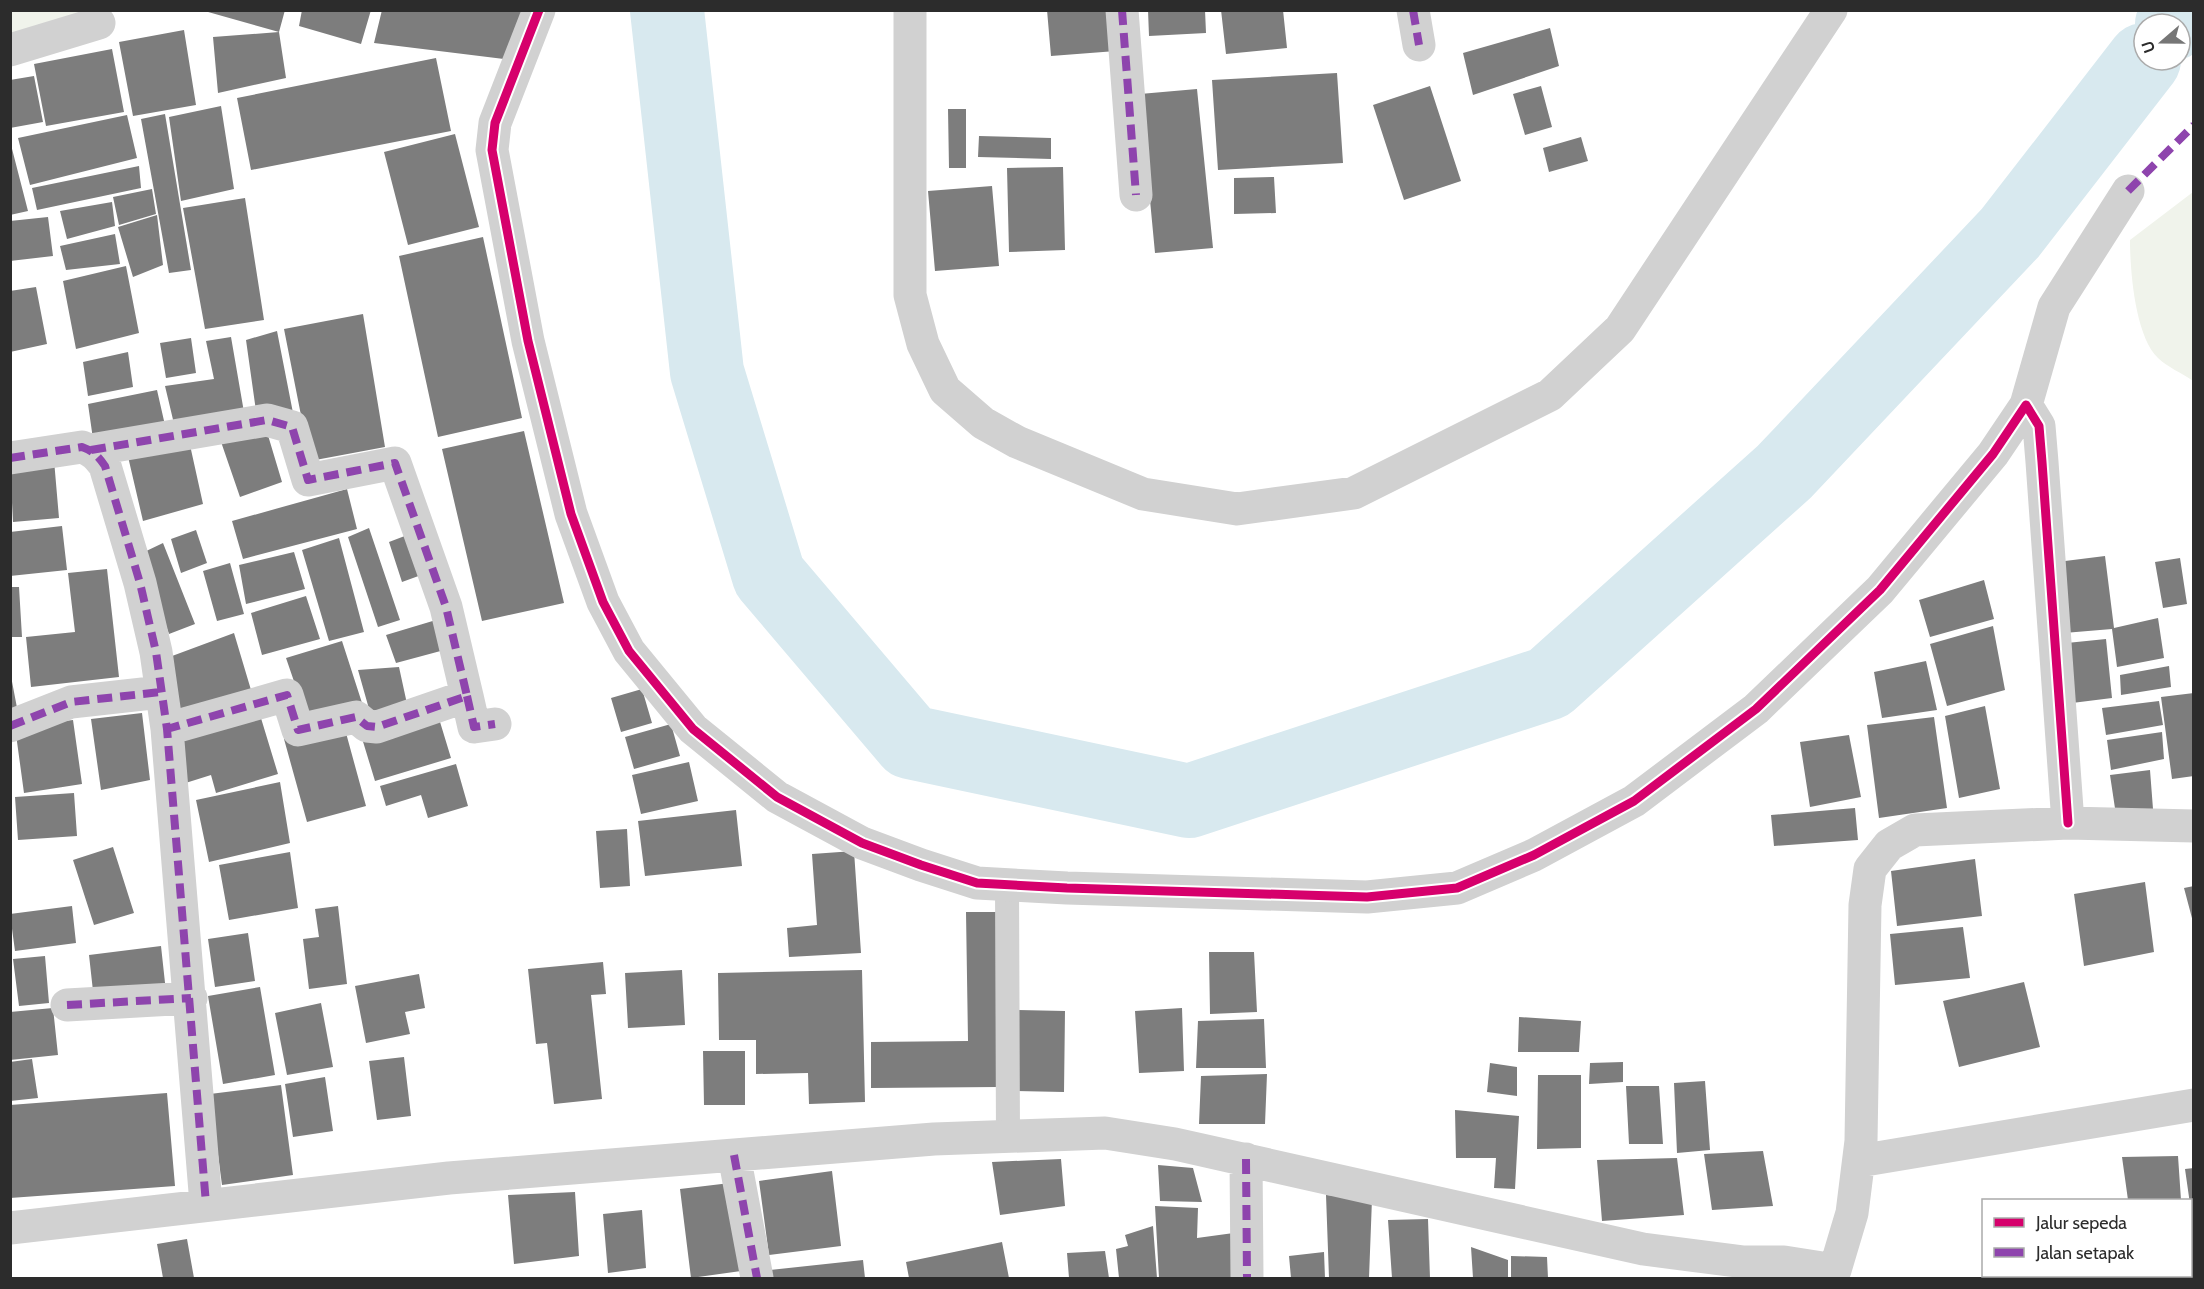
<svg xmlns="http://www.w3.org/2000/svg" width="2204" height="1289" font-family="Cabin,sans-serif">
	<style>
		.green { fill: #f0f3eb }
		.lines { fill: none; stroke-linecap: round; stroke-linejoin: round }
		.river { stroke: #d8e9ef; stroke-width: 74 }
		.building { fill: #7d7d7d }
		.lane { stroke: #d1d1d1; stroke-width: 24 }
		.street { stroke: #d1d1d1; stroke-width: 33 }
		.quiet { stroke: #8e44ad; stroke-width: 8; stroke-dasharray: 15 8; stroke-linecap: butt }
		.cycleway-casing { stroke: #fff; stroke-width: 13 }
		.cycleway { stroke: #d6006c; stroke-width: 9 }
	</style>
	<rect width="100%" height="100%" fill="#fff"/>
	<path class="green" d="M91,10L11,41L10,11Z
		M2193,192V381C2182,373 2167,367 2158,358C2135,336 2130,270 2130,240Z"/>
	<g class="lines">
		<path class="river" d="M667,10L707,372L769,576L910,742L1189,801L1549,683L1784,472L2010,233L2144,60
			M2172,24L2183,10"/>
	</g>
	<path class="building" d="M201,10H285L279,32Z
		M302,10H371L361,44L299,26Z
		M382,10H522L512,60L374,43Z
		M1047,10H1112L1116,51L1051,56Z
		M1148,10H1205L1206,33L1149,36Z
		M1221,10H1283L1287,48L1226,54Z
		M1550,28L1559,66L1473,95L1463,53Z
		M184,30L196,105L133,116L119,42Z
		M279,32L286,78L218,93L213,37Z
		M112,49L124,112L46,126L34,64Z
		M436,58L451,131L251,170L237,98Z
		M1337,73L1343,163L1218,170L1212,80Z
		M34,76L43,122L10,128V80Z
		M1430,86L1461,181L1404,200L1373,105Z
		M1541,86L1552,127L1525,135L1513,94Z
		M1197,89L1213,248L1155,253L1140,94Z
		M221,106L234,189L181,201L169,117Z
		M948,109H966V168H949Z
		M165,114L191,270L169,273L141,119Z
		M127,115L137,158L30,185L18,138Z
		M455,134L479,227L408,245L384,152Z
		M979,136L1051,138V159L978,157Z
		M1581,137L1588,161L1549,172L1543,148Z
		M10,141L28,211L10,215Z
		M139,166L141,188L37,210L32,188Z
		M1063,167L1065,250L1009,252L1007,168Z
		M1274,177L1276,213L1234,214V178Z
		M992,186L999,266L935,271L928,191Z
		M152,189L156,214L119,225L113,197Z
		M245,198L264,320L205,329L183,208Z
		M112,202L115,226L67,239L60,211Z
		M157,215L163,265L133,277L118,227Z
		M48,217L53,256L10,261V221Z
		M115,234L120,264L66,270L60,246Z
		M483,237L522,418L438,437L399,256Z
		M126,266L139,333L76,349L63,281Z
		M36,287L47,344L10,352V291Z
		M363,314L385,447L310,461L284,329Z
		M277,331L294,418H257L246,340Z
		M231,337L245,418L175,428L165,386L214,379L206,341Z
		M191,338L196,373L166,378L160,343Z
		M128,352L133,387L88,396L83,362Z
		M157,390L167,434L94,446L88,404Z
		M264,422L282,482L240,497L219,436Z
		M524,431L564,603L482,621L442,449Z
		M188,436L203,504L143,521L126,448Z
		M54,460L59,518L13,522L10,464Z
		M347,489L357,529L243,559L232,521Z
		M62,526L67,570L10,576V532Z
		M369,528L400,620L378,627L348,537Z
		M196,530L207,563L181,573L171,539Z
		M410,534L424,574L402,582L389,542Z
		M339,538L364,632L329,641L302,550Z
		M163,543L195,624L169,634L140,554Z
		M294,552L305,589L246,604L239,565Z
		M2105,556L2114,628L2158,618L2164,658L2117,667L2112,629L2064,633L2057,562Z
		M2180,558L2187,604L2163,608L2155,562Z
		M230,563L244,614L217,621L203,571Z
		M107,569L119,677L31,687L26,637L75,632L68,573Z
		M1984,580L1994,619L1930,637L1919,600Z
		M10,587H19L22,637H10Z
		M306,596L320,639L262,655L251,613Z
		M436,620L448,649L396,663L386,635Z
		M1993,626L2005,690L1947,706L1930,644Z
		M234,633L254,700L180,722L164,659Z
		M2106,639L2112,698L2064,704L2057,644Z
		M342,641L363,706L309,725L286,658Z
		M1926,661L1937,710L1882,718L1874,672Z
		M2169,666L2171,687L2121,695L2120,675Z
		M399,667L409,713L373,723L358,670Z
		M10,671L18,713L10,714Z
		M642,689L652,723L621,732L611,698Z
		M2194,693V776L2172,779L2161,697Z
		M2159,701L2163,725L2106,735L2102,708Z
		M257,705L278,774L216,793L211,775L176,786L177,731Z
		M1985,706L2000,789L1959,798L1945,716Z
		M437,712L451,758L375,781L361,735Z
		M142,713L150,780L101,790L91,719Z
		M1934,717L1947,808L1879,818L1867,725Z
		M73,720L82,784L24,793L15,727Z
		M343,722L366,806L307,822L284,739Z
		M671,724L680,756L634,769L625,737Z
		M2162,732L2164,759L2111,770L2107,740Z
		M1849,735L1861,797L1810,807L1800,742Z
		M689,762L698,801L641,814L632,775Z
		M456,764L468,806L428,818L421,795L386,806L380,786Z
		M2150,770L2153,809L2116,815L2110,775Z
		M280,782L290,843L209,862L196,800Z
		M74,793L77,836L18,840L15,797Z
		M1855,808L1858,840L1774,846L1771,815Z
		M736,810L742,866L645,876L638,821Z
		M627,829L630,886L600,888L596,831Z
		M113,847L134,913L94,925L73,860Z
		M854,851L861,953L789,957L787,928L817,925L812,854Z
		M290,852L298,908L229,920L219,865Z
		M1975,859L1982,916L1897,926L1891,871Z
		M2145,882L2154,952L2084,966L2074,894Z
		M2194,886V922H2193L2184,888Z
		M72,906L76,943L15,951L10,914Z
		M338,906L347,984L309,989L303,939L319,937L315,909Z
		M966,912H996L999,1087L871,1088V1042L968,1041Z
		M1963,927L1970,978L1895,985L1890,934Z
		M248,933L255,981L215,987L208,939Z
		M161,946L166,992L94,1000L89,955Z
		M1209,952H1254L1257,1012L1210,1014Z
		M45,956L49,1003L19,1006L13,959Z
		M603,962L606,994L591,995L602,1099L554,1104L547,1043L536,1044L528,969Z
		M682,970L685,1025L628,1028L625,973Z
		M862,970L865,1102L809,1104L808,1073L756,1074V1040H719L718,973Z
		M419,974L425,1008L405,1012L410,1034L366,1043L355,986Z
		M2024,982L2040,1047L1959,1067L1943,1001Z
		M260,987L275,1075L223,1084L208,996Z
		M321,1003L333,1067L287,1075L275,1013Z
		M53,1008L58,1055L10,1060V1012Z
		M1182,1008L1184,1071L1139,1073L1135,1011Z
		M1018,1010L1065,1011L1064,1092L1014,1091Z
		M1519,1017L1581,1021L1579,1052H1518Z
		M1264,1019L1266,1068H1196L1198,1021Z
		M703,1051H745V1105H704Z
		M404,1057L411,1116L377,1120L369,1061Z
		M32,1059L38,1098L10,1101V1062Z
		M1623,1062V1082L1589,1084L1590,1063Z
		M1490,1063L1517,1067V1096L1487,1092Z
		M1267,1074L1265,1124H1199L1201,1076Z
		M1538,1075H1581V1148L1537,1149Z
		M325,1077L333,1131L293,1137L285,1084Z
		M1705,1081L1710,1150L1677,1153L1674,1083Z
		M281,1085L293,1175L222,1185L210,1094Z
		M1626,1086H1659L1663,1144H1629Z
		M167,1093L175,1186L10,1198V1105Z
		M1455,1110L1519,1116L1515,1189L1494,1188L1496,1158H1456Z
		M1763,1151L1773,1206L1712,1210L1704,1154Z
		M2178,1156L2181,1200H2128L2122,1157Z
		M1677,1158L1684,1215L1602,1221L1597,1160Z
		M1061,1159L1065,1206L1000,1215L992,1162Z
		M1158,1165L1193,1168L1202,1202L1160,1201Z
		M2194,1168V1204H2190L2185,1169Z
		M832,1171L841,1246L769,1255L759,1181Z
		M730,1183L741,1271L691,1278L680,1189Z
		M575,1192L579,1256L514,1264L508,1195Z
		M1326,1195L1372,1199L1369,1278H1329Z
		M1155,1206L1198,1208L1197,1238L1241,1232V1278H1159Z
		M642,1210L646,1268L608,1273L603,1214Z
		M1428,1219L1430,1278H1392L1388,1220Z
		M2190,1225H2194V1257L2191,1258Z
		M1153,1226L1157,1278H1119L1116,1249L1128,1246L1125,1235Z
		M187,1239L194,1278H163L157,1244Z
		M1002,1242L1009,1278H909L906,1262Z
		M1471,1247L1508,1260V1278H1473Z
		M1105,1251L1109,1278H1069L1067,1253Z
		M1324,1252L1325,1278H1291L1289,1256Z
		M1511,1256L1547,1257L1548,1278H1511Z
		M863,1260L865,1278H771L770,1270Z"/>
	<g class="lines">
		<path class="lane" d="M1007,885L1008,1137"/>
		<path class="street" d="M539,10L495,123L492,150L528,341L571,514L603,602L629,651L693,729L777,797L862,843L921,865L977,883L1067,888L1367,897L1457,888L1534,855L1634,801L1756,709L1880,590L1993,454L2026,405L2039,426L2042,462L2068,823
			M910,10V295L923,344L945,390L983,423L1017,442L1143,494L1237,509L1354,493L1550,395L1620,329L1831,10
			M1122,10L1136,195
			M1413,10L1419,45
			M10,50L99,23
			M2026,405L2054,307L2128,191
			M91,450L267,420L292,427L308,480L395,463L446,607L467,696L377,727L367,726L356,717L298,730L287,695L167,729
			M10,458L82,447C93,451 98,456 105,466L140,583L156,652L167,729L206,1204
			M467,696L474,727L495,724
			M10,726L71,702L161,692
			M67,1005L191,998
			M734,1155L757,1278
			M1246,1159L1247,1278
			M1859,1161L2194,1105
			M10,1228L449,1178L934,1139L1105,1133L1175,1144L1643,1249L1744,1262H1784L1835,1270L1852,1213L1861,1141L1865,905L1870,869L1889,845L1915,830L2068,823L2194,826"/>
		<path class="quiet" d="M1122,10L1136,195
			M1413,10L1419,45
			M2128,191L2194,125
			M91,450L267,420L292,427L308,480L395,463L446,607L467,696L377,727L367,726L356,717L298,730L287,695L167,729
			M10,458L82,447C93,451 98,456 105,466L140,583L156,652L167,729L206,1204
			M467,696L474,727L495,724
			M10,726L71,702L161,692
			M67,1005L191,998
			M734,1155L757,1278
			M1246,1159L1247,1278"/>
		<g class="cycleway-casing">
			<path id="cycleway" d="M539,10L495,123L492,150L528,341L571,514L603,602L629,651L693,729L777,797L862,843L921,865L977,883L1067,888L1367,897L1457,888L1534,855L1634,801L1756,709L1880,590L1993,454L2026,405L2039,426L2042,462L2068,823"/>
		</g>
		<use href="#cycleway" class="cycleway"/>
	</g>
	<rect width="2204" height="1289" fill="none" stroke="#2c2c2c" stroke-width="24"/>
	<rect x="1982" y="1199" width="210" height="78" fill="#ffffff" stroke="#ababab" stroke-width="1.5"/>
	<rect x="1994" y="1218" width="30" height="9" fill="#d6006c" stroke="#ababab" stroke-width="1.5"/>
	<text x="2036" y="1229" font-size="18" fill="#2c2c2c">Jalur sepeda</text>
	<rect x="1994" y="1248" width="30" height="9" fill="#8e44ad" stroke="#ababab" stroke-width="1.5"/>
	<text x="2036" y="1259" font-size="18" fill="#2c2c2c">Jalan setapak</text>
	<g transform="translate(2162 42) rotate(250)"><circle r="28" fill="#ffffff" stroke="#ababab" stroke-width="1.5"/>
	<path d="M0-4.5L10 22L0 15L-10 22Z" fill="#767676"/>
	<text y="-9" font-size="16" font-weight="bold" text-anchor="middle" fill="#2c2c2c">U</text>
	</g>
</svg>
